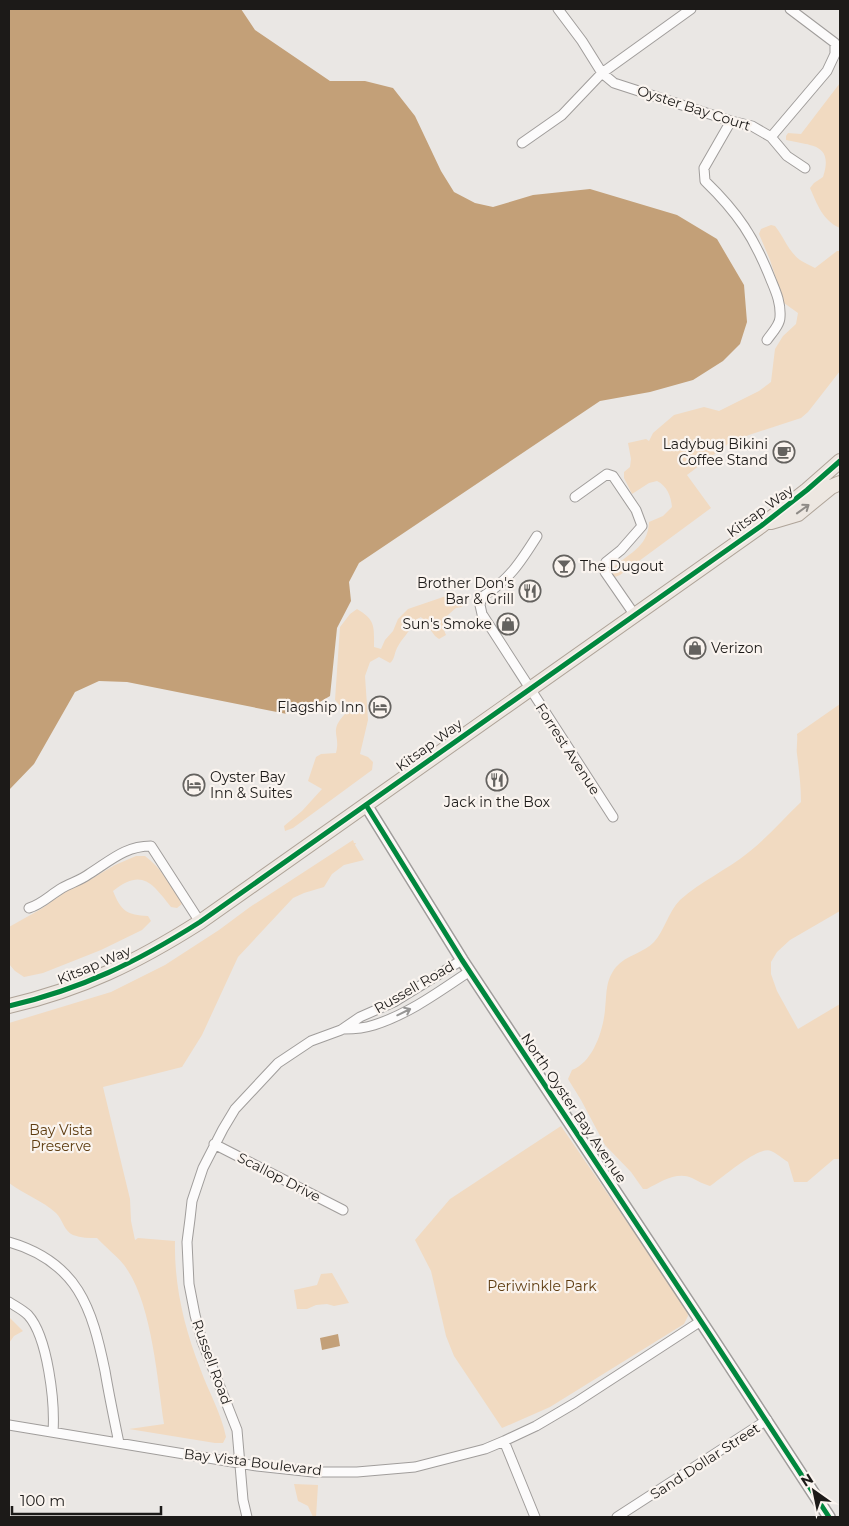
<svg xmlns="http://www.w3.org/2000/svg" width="849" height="1526" font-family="Montserrat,sans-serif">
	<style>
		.green { fill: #f1dac1 }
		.water { fill: #c3a078 }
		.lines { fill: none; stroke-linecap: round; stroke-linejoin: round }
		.minor-casing { stroke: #a09d9b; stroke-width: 11 }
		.tertiary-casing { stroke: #a09d9b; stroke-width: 14 }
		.primary-casing { stroke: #afa499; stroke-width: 16 }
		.minor { stroke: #fcfbfb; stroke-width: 9 }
		.tertiary { stroke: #fcfbfb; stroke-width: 11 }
		.primary { stroke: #ede7e1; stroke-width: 14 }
		.cycleway-casing { stroke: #faf4ef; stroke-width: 8 }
		.cycleway { stroke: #00873e; stroke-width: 5 }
		.oneway { stroke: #8f8b87 }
		.oneway2 { stroke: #979695 }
		.labels { text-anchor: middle; stroke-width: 4.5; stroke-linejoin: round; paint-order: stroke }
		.street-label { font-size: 14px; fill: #1c1a18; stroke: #faf4ef }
		.poi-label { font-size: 14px; fill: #1c1a18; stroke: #faf4ef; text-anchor: end }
		.park-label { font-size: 14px; fill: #5e3c10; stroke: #faf4ef }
	</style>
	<rect width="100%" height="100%" fill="#eae7e4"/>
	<path class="green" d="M840,83V228C823,221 817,204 810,188L814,183L823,177C834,143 811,146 786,140V136L788,133L801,134Z
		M771,225L775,226C784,237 788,251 800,260C804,263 810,265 815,268L837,251H840V371L808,412L801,418L749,435L728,444L687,475L711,508L620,575L615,577L612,574L611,570C627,553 648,549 649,522L663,516L672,507C671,496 667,486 657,481L649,483L632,494L624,478V472L630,467L631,459L628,443L646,439L649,441L653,433L674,415L704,407L719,411L759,391L771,382L775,349L783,336L796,324L798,313L784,303L770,260L759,234L761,229Z
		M452,594H462L466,600L462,607L456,608C445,617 440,621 446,635L439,639L435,636L421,617L414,621C410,632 402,638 397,648C394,654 395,659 390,663L379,657L370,662L365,676L368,720L360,754L368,757L373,762L372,770L293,828L285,831L284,826L302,811L322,789L308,781L316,757L321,754L336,753C341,734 328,732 345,714L344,710L335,700L340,627L350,614L357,609C376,620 374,627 374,647L381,649L385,640L393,631L398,619L408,609Z
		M840,704V911L790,940L777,952L771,962V974L777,991L798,1029L840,1004V1160L839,1159H834L807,1182H794L788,1162C783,1159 775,1152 771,1151C759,1145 721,1179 710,1186C703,1184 698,1181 692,1178C677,1171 660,1182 647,1189H643L631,1172L605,1145L581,1100L568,1079L572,1070C593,1062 603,1031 605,1010C607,993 605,981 616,967C626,955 644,953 654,942C665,930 668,912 680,900C701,881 727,870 749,852C767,838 783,819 801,802C801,786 799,770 797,754C796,747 798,741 797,734Z
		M353,840L354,843H356L355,845L364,860L344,865L332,874L324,887L304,893L293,898L238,957L202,1035L182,1067L103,1087L130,1199L131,1221L135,1240L138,1238L175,1241C174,1285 184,1327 200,1368C208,1391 221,1412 226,1437L223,1443H215L129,1429L164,1424C157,1378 152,1302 124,1265C116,1255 105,1247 97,1238C89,1238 81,1238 73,1235C64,1231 63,1220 56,1213C43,1201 24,1194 9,1183V1023L111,992L165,965L219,930L250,907Z
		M136,856H145C162,869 171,885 182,904L177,908L171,907C152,883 142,868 113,891C121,911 127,915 148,916L151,921L142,930L101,950L43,973L24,977L15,971L9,964V927L41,909L72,887L86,882L115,865Z
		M561,1126L687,1309L688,1316L684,1324L550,1407L502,1428L454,1356L446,1336L431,1271L415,1240L450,1199Z
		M332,1273L349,1303L334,1306L327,1304L316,1305L307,1309H297L294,1290L317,1285L321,1274Z
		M9,1317L23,1331L14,1336L9,1343Z
		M294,1484L318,1485L316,1517H313L308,1506L298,1501Z"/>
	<path class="water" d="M9,9H241L255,30L330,81H365L393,88L415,116L441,171L454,192L475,203L493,207L533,195L590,189L677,215L717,239L744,285L747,322L740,344L723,361L693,380L650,392L600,401L359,563L349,582L351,601L337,628L330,696L313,706L287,714L127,682L99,681L75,692L34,764L9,790Z
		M338,1334L340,1346L322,1350L320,1338Z"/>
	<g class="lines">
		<g class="minor-casing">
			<path id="minor" d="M558,9L582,41L602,73L614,83L731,121L752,126L771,137L787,156L805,168
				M731,121L704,168L705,181C738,213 754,237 771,280C776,292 781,303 780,317C780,325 771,334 767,340
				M771,137L827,71L835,54V43L790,9
				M522,143L562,115L602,73L691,9
				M575,497L607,474L613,476L636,510L642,526L621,550L606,562L604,567L605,572L634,614
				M537,536C520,563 509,580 482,597L480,605L482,614L613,817
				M29,908C42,904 50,895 62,888C71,883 81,880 89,874C110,861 125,846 151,846L200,922
				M344,1029C354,1029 365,1028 374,1025C409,1014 440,991 470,971
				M214,1144L343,1210
				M9,1242C78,1262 92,1308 105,1371C109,1395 114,1419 119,1443
				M9,1302C15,1306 23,1310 28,1315C48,1337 55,1403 53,1432
				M9,1425L257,1466L313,1472H357L415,1467L485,1449L504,1441L536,1426L575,1403L701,1321
				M504,1441L535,1517
				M247,1517L243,1500L237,1430L202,1341L195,1315L189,1284L187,1242L190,1219L192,1201L203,1168L223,1129L235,1109L278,1063L311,1041L341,1030L360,1017L394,1002L462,960
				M617,1517L767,1420"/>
		</g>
		<g class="tertiary-casing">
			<path id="tertiary" d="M366,805L462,960L710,1335L829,1517"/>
		</g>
		<g class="primary-casing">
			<path id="primary" d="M771,522L798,514L831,487L840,483
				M9,1006C82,989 137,962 200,922L761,526L807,490L840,461"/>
		</g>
		<use href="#minor" class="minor"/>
		<use href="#tertiary" class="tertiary"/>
		<use href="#primary" class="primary"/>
		<g class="cycleway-casing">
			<path id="cycleway" d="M366,805L462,960L710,1335L829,1517
				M9,1006C82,989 137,962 200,922L761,526L807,490L840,461"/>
		</g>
		<use href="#cycleway" class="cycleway"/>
	</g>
	<defs><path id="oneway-shaft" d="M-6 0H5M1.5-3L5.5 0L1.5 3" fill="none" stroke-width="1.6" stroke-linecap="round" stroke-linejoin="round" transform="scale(1.25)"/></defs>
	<use class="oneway" href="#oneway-shaft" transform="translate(803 509) rotate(-36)"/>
	<use class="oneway2" href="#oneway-shaft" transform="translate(404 1012) rotate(-26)"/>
	<defs>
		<g id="cafe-ring" transform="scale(1.125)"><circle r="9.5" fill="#faf4ef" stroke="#64625f" stroke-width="1.5"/><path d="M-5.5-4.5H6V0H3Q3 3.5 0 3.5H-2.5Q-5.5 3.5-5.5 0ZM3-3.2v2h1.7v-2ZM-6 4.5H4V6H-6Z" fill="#64625f"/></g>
		<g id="bar-ring" transform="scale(1.125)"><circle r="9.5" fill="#faf4ef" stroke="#64625f" stroke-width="1.5"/><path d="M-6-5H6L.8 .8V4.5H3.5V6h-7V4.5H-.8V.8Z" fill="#64625f"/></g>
		<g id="restaurant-ring" transform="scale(1.125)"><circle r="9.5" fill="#faf4ef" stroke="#64625f" stroke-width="1.5"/><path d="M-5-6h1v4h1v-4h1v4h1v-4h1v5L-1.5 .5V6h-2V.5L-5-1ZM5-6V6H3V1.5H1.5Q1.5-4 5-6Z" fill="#64625f"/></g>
		<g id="shop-ring" transform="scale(1.125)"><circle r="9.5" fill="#faf4ef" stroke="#64625f" stroke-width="1.5"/><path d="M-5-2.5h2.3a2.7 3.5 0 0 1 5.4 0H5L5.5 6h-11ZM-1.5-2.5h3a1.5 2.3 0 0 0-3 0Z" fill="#64625f"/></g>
		<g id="hotel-ring" transform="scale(1.125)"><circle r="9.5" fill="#faf4ef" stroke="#64625f" stroke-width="1.5"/><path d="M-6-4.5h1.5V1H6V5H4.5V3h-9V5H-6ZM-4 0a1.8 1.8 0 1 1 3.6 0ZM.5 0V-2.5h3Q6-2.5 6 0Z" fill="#64625f"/></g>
	</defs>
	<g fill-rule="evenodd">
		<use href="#cafe-ring" x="784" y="452"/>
		<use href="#bar-ring" x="564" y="566"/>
		<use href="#restaurant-ring" x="530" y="591"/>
		<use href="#shop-ring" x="508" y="624"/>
		<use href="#shop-ring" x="695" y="648"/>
		<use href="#hotel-ring" x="380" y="707"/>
		<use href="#restaurant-ring" x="497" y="780"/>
		<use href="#hotel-ring" x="194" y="785"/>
	</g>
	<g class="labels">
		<g class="street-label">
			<text transform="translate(694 108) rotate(18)" y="5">Oyster Bay Court</text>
			<text transform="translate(760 511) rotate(-36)" y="5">Kitsap Way</text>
			<text transform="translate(429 745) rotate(-36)" y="5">Kitsap Way</text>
			<text transform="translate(568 749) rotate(57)" y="5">Forrest Avenue</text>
			<text transform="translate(94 965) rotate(-23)" y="5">Kitsap Way</text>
			<text transform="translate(414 987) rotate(-30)" y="5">Russell Road</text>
			<text transform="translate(574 1108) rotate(56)" y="5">North Oyster Bay Avenue</text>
			<text transform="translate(279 1177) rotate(27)" y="5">Scallop Drive</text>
			<text transform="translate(212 1362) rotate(70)" y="5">Russell Road</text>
			<text transform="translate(705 1461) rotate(-33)" y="5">Sand Dollar Street</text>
			<text transform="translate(253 1462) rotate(7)" y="5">Bay Vista Boulevard</text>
		</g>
		<g class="poi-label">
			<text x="768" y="449">Ladybug Bikini<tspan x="768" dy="16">Coffee Stand</tspan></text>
			<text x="580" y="571" text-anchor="start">The Dugout</text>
			<text x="514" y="588">Brother Don's<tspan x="514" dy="16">Bar &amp; Grill</tspan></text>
			<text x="492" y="629">Sun's Smoke</text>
			<text x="711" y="653" text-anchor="start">Verizon</text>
			<text x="364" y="712">Flagship Inn</text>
			<text x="210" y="782" text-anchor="start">Oyster Bay<tspan x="210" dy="16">Inn &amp; Suites</tspan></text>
			<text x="497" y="807" text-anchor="middle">Jack in the Box</text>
		</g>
		<g class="park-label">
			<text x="61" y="1135">Bay Vista<tspan x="61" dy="16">Preserve</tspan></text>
			<text x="542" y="1291">Periwinkle Park</text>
		</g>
	</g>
	<rect width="849" height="1526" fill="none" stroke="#1c1a18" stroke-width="20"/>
	<g transform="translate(814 1491) rotate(327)" stroke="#faf4ef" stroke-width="4" paint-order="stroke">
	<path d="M0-4L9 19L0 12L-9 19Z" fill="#1c1a18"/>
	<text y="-8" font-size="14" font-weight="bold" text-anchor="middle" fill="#1c1a18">N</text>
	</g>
	<path d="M12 1506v8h149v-8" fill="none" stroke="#1c1a18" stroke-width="2.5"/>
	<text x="20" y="1506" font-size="15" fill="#1c1a18" stroke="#faf4ef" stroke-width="4" paint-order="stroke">100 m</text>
</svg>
